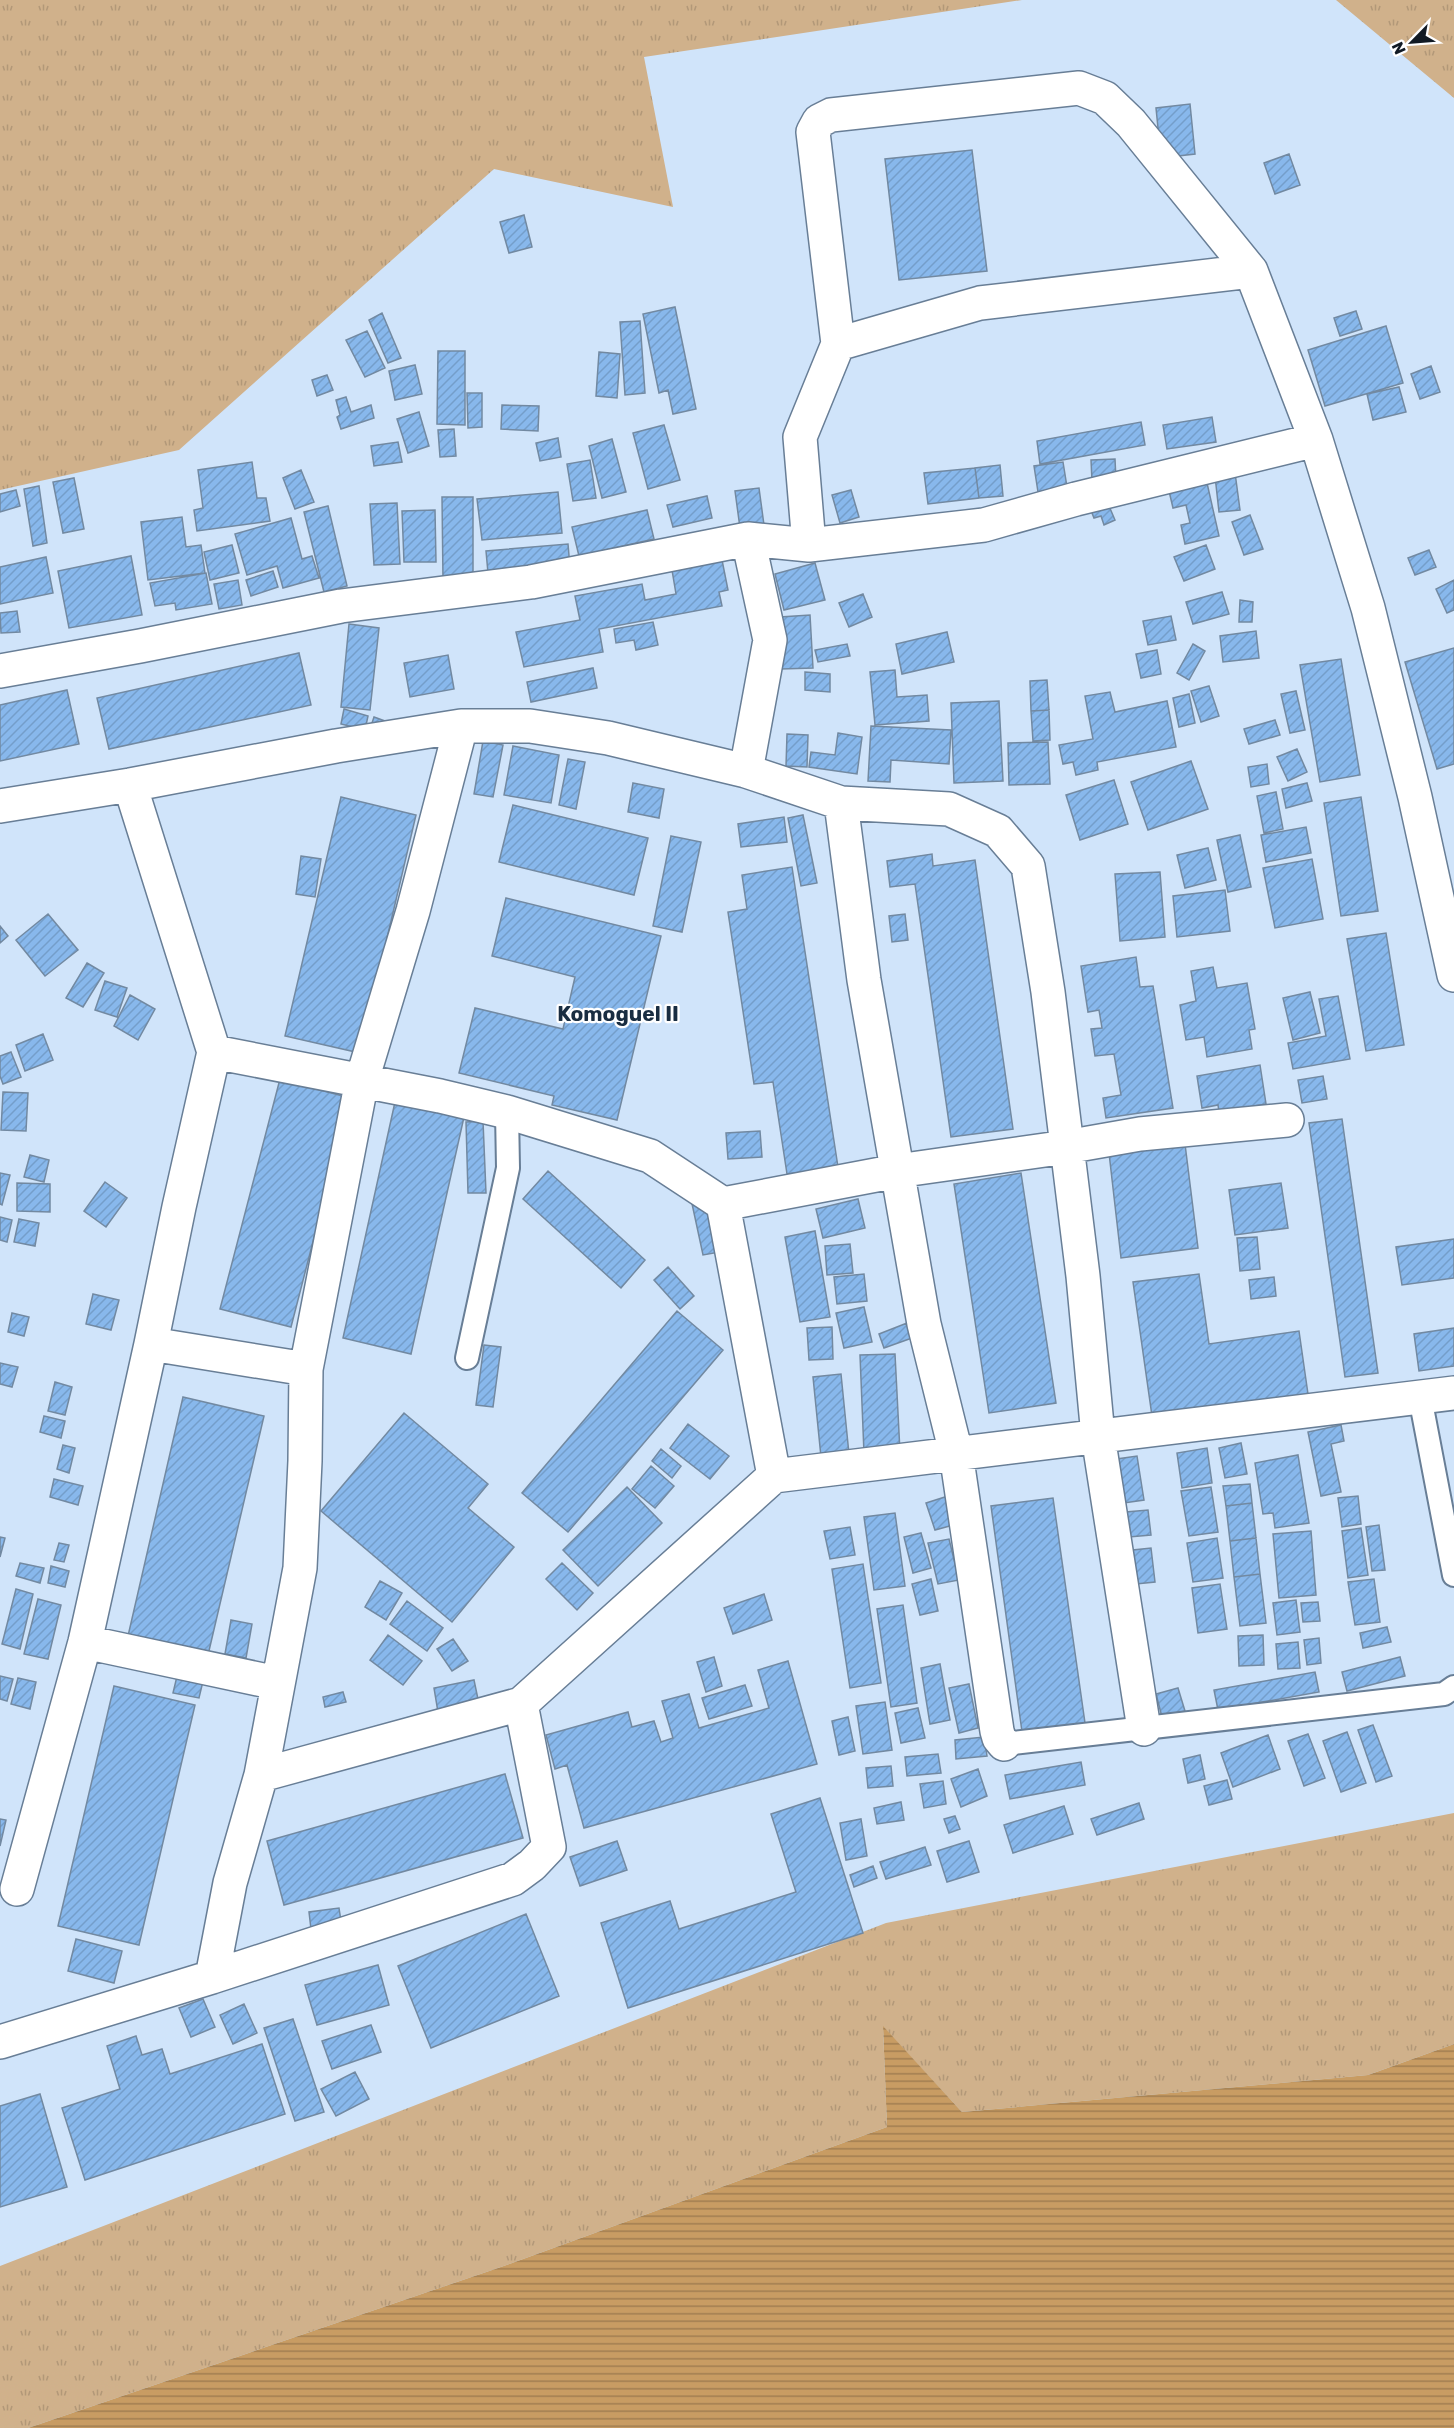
<svg xmlns="http://www.w3.org/2000/svg" width="1454" height="2428" font-family="Rubik,sans-serif">
	<style>
		.grass { fill: url(#grass-tufts) }
		.water { fill: url(#water-rules) }
		.building { fill: url(#building-hatch); stroke: #7289a1; stroke-width: 1.5 }
		.lines { fill: none; stroke-linecap: round; stroke-linejoin: round }
		.lane-casing { stroke: #687e96; stroke-width: 26 }
		.street-casing { stroke: #687e96; stroke-width: 36 }
		.lane { stroke: #fff; stroke-width: 22 }
		.street { stroke: #fff; stroke-width: 33 }
		.labels { text-anchor: middle; stroke-width: 4.5; stroke-linejoin: round; paint-order: stroke }
		.quarter-label { font-size: 21px; font-weight: bold; fill: #192d41; stroke: #fff }
	</style>
	<defs>
		<pattern id="grass-tufts" width="24" height="20" patternUnits="userSpaceOnUse" patternTransform="scale(1.5)"><rect width="24" height="20" fill="#d0b18b"/><path d="M3 7l-1-3M5 7V3M7 7l1-3M15 17l-1-3M17 17v-4M19 17l1-3" fill="none" stroke="#b29878"/></pattern>
		<pattern id="water-rules" width="6" height="5" patternUnits="userSpaceOnUse" patternTransform="scale(1.5)"><rect width="6" height="5" fill="#c89c63"/><path d="M0 2.5h6" fill="none" stroke="#a17e51"/></pattern>
		<pattern id="building-hatch" width="6" height="6" patternUnits="userSpaceOnUse" patternTransform="scale(1.5)"><rect width="6" height="6" fill="#88b8ec"/><path d="M-1 1l2-2M0 6l6-6M5 7l2-2" fill="none" stroke="#749eca"/></pattern>
	</defs>
	<rect width="100%" height="100%" fill="#d0e4fa"/>
	<path class="grass" d="M0,0H1022L644,57L673,207L494,169L179,450L0,490Z
		M1336,0H1454V98Z
		M1454,1813V2044L1368,2075L962,2112L883,2027L887,2127L498,2268L28,2428H0V2266L886,1923Z"/>
	<path class="water" d="M883,2026L962,2112L1368,2075L1454,2044V2428H28L498,2268L887,2127Z"/>
	<path class="building" d="M1190,104L1195,154L1161,158L1156,108Z
		M972,150L987,271L899,280L885,159Z
		M1289,154L1300,185L1275,194L1264,163Z
		M524,215L532,247L509,253L500,222Z
		M675,307L696,409L673,414L668,390L659,393L643,314Z
		M1356,311L1362,329L1340,336L1334,318Z
		M382,313L401,358L388,363L369,320Z
		M640,321L645,393L625,395L620,322Z
		M1386,326L1403,383L1325,406L1308,350Z
		M367,331L385,368L365,377L346,340Z
		M438,351H465V425L437,424Z
		M599,352L620,354L617,398L596,396Z
		M415,365L422,394L395,400L389,371Z
		M1431,366L1440,392L1420,399L1411,374Z
		M327,375L333,390L317,396L312,380Z
		M1399,387L1406,412L1373,420L1367,394Z
		M467,393H482V427L468,428Z
		M346,397L351,412L371,405L374,418L341,429L337,417L340,415L336,400Z
		M502,405L539,406L538,431L501,429Z
		M419,412L429,446L408,453L397,419Z
		M1212,417L1216,442L1167,449L1163,425Z
		M1141,422L1145,445L1040,464L1037,441Z
		M664,425L680,480L648,489L633,433Z
		M454,429L456,456L440,457L438,430Z
		M558,438L561,457L540,461L536,443Z
		M612,439L626,492L602,498L589,446Z
		M398,442L402,462L374,466L371,446Z
		M1115,459L1116,480L1092,481L1091,460Z
		M590,460L596,498L573,501L567,464Z
		M252,462L257,498H266L270,521L197,531L194,510L203,508L198,470Z
		M1063,462L1067,487L1038,492L1034,466Z
		M1000,465L1003,496L979,498L975,468Z
		M1234,465L1240,510L1219,512L1214,467Z
		M975,468L979,498L928,504L924,473Z
		M301,470L314,502L295,509L283,478Z
		M74,478L84,529L63,533L53,482Z
		M1207,483L1219,536L1185,544L1181,525L1190,523L1186,505L1173,508L1169,491Z
		M39,486L47,543L33,546L24,489Z
		M759,488L764,525L740,528L735,491Z
		M16,490L20,506L0,512V494Z
		M851,490L859,517L840,523L832,495Z
		M558,492L562,533L482,540L477,499Z
		M707,496L712,518L673,527L667,505Z
		M442,497H473V580H443Z
		M397,503L400,564L374,565L370,504Z
		M328,506L347,586L324,592L304,512Z
		M1109,506L1115,520L1104,525L1101,516L1094,518L1090,508Z
		M435,510L436,562H404L402,511Z
		M647,510L654,539L579,556L572,527Z
		M1250,515L1263,549L1244,555L1232,522Z
		M182,517L186,547L201,545L205,573L148,580L141,522Z
		M291,518L302,559L312,556L319,578L283,588L277,566L247,575L235,534Z
		M568,544L570,567L488,573L486,551Z
		M232,545L239,573L210,580L204,552Z
		M1206,545L1215,569L1184,581L1174,557Z
		M1429,550L1436,567L1415,575L1408,558Z
		M131,556L142,615L69,628L58,571Z
		M46,557L53,593L0,604V567Z
		M722,560L728,590L719,592L722,606L599,629L603,652L524,667L516,632L580,620L575,596L642,584L645,600L676,594L672,570Z
		M815,563L825,600L784,610L775,574Z
		M273,571L278,587L251,596L246,580Z
		M206,573L212,604L176,610L175,603L155,606L150,583Z
		M238,580L242,605L219,609L214,584Z
		M1454,580V610L1447,613L1436,589Z
		M1222,592L1229,614L1193,624L1186,602Z
		M863,594L872,617L849,627L839,603Z
		M1240,600L1253,602L1252,622H1239Z
		M17,611L20,632L1,633L0,613Z
		M810,615L813,668L781,669L780,617Z
		M1171,616L1176,640L1148,645L1143,621Z
		M653,622L658,645L636,650L634,640L616,643L614,629Z
		M349,624L379,628L370,710L341,707Z
		M1256,631L1259,658L1223,662L1220,636Z
		M947,632L954,662L902,674L896,644Z
		M847,644L850,656L818,662L815,650Z
		M1193,644L1205,651L1189,680L1177,673Z
		M1454,648V764L1437,769L1405,662Z
		M1157,650L1161,674L1141,678L1136,654Z
		M299,653L311,705L109,749L97,698Z
		M448,655L454,689L410,697L404,663Z
		M1341,659L1360,775L1320,782L1300,665Z
		M593,668L597,688L531,702L527,682Z
		M895,670L897,697L927,695L929,721L875,725L870,672Z
		M805,672L830,674V692L805,690Z
		M1047,680L1049,710L1031,711L1030,681Z
		M1209,686L1219,716L1201,722L1191,691Z
		M67,690L79,744L0,761V705Z
		M1296,691L1305,730L1290,733L1281,694Z
		M1110,692L1115,712L1167,701L1176,747L1097,762L1098,770L1076,775L1073,762L1063,764L1059,745L1093,739L1085,696Z
		M1189,694L1195,723L1179,727L1173,698Z
		M999,701L1003,781L954,783L951,703Z
		M344,709L368,716L365,730L341,724Z
		M1049,710L1050,740L1033,741L1031,711Z
		M374,717L385,721L381,732L370,729Z
		M1275,720L1280,735L1249,744L1244,729Z
		M871,726L951,730L949,764L891,760L890,782L868,781Z
		M838,733L862,737L857,774L809,767L811,752L835,755Z
		M787,734L808,735L807,767L786,766Z
		M483,741L503,745L493,797L474,794Z
		M1048,742L1050,784L1009,785L1008,743Z
		M513,746L559,755L551,803L504,795Z
		M1297,749L1307,772L1288,781L1277,757Z
		M568,759L585,762L576,809L559,805Z
		M1191,761L1208,809L1148,830L1131,782Z
		M1267,764L1269,784L1251,787L1248,767Z
		M1114,780L1128,824L1080,840L1066,795Z
		M633,783L664,789L659,818L628,812Z
		M1307,783L1312,801L1286,808L1282,789Z
		M1276,792L1283,829L1264,833L1257,796Z
		M341,797L416,815L360,1053L285,1036Z
		M1361,797L1378,911L1341,916L1324,803Z
		M513,805L648,838L634,895L499,862Z
		M803,815L817,883L801,886L788,818Z
		M784,817L787,842L741,847L738,824Z
		M1306,827L1311,853L1266,862L1261,835Z
		M1240,835L1251,887L1228,892L1217,840Z
		M671,836L701,842L682,932L653,926Z
		M1208,848L1216,880L1185,888L1177,855Z
		M932,854L933,866L975,860L1013,1129L951,1137L915,884L890,887L887,861Z
		M301,856L321,859L315,897L296,894Z
		M1312,859L1323,919L1275,928L1263,868Z
		M792,867L838,1167L787,1174L773,1082L754,1084L728,912L747,909L742,875Z
		M1160,872L1165,937L1120,941L1115,874Z
		M1225,890L1230,931L1177,937L1173,896Z
		M506,898L661,936L617,1120L552,1105L554,1096L459,1073L475,1008L563,1029L575,977L492,956Z
		M48,914L78,950L45,976L16,940Z
		M905,914L908,940L892,942L889,916Z
		M0,926L8,936L0,943Z
		M1386,933L1404,1045L1366,1051L1347,939Z
		M1136,957L1140,987L1153,986L1173,1108L1106,1118L1103,1098L1121,1095L1114,1054L1095,1056L1091,1029L1102,1028L1099,1010L1088,1012L1081,966Z
		M87,963L104,973L83,1007L66,998Z
		M1213,967L1217,988L1247,983L1255,1029L1249,1030L1252,1049L1207,1057L1204,1037L1186,1040L1180,1005L1196,1001L1191,971Z
		M105,981L127,988L117,1017L95,1010Z
		M1310,992L1320,1033L1293,1040L1283,998Z
		M130,995L155,1009L138,1040L114,1026Z
		M1338,996L1350,1059L1293,1069L1288,1043L1326,1036L1319,999Z
		M43,1034L53,1060L25,1071L16,1045Z
		M11,1052L21,1077L3,1084L0,1076V1056Z
		M1260,1065L1266,1104L1219,1112L1218,1105L1202,1108L1197,1076Z
		M1323,1076L1327,1099L1302,1103L1298,1080Z
		M280,1079L350,1098L291,1327L220,1309Z
		M3,1092L28,1093L26,1131L1,1130Z
		M395,1102L464,1117L411,1354L343,1338Z
		M1342,1119L1378,1373L1345,1377L1309,1123Z
		M483,1121L486,1193H468L466,1122Z
		M760,1131L762,1157L728,1159L726,1133Z
		M1185,1144L1198,1248L1121,1258L1109,1153Z
		M30,1155L49,1160L44,1182L24,1177Z
		M548,1171L645,1260L621,1288L523,1199Z
		M0,1173L10,1175L2,1205L0,1204Z
		M1021,1173L1056,1403L989,1413L954,1184Z
		M105,1182L127,1198L106,1227L84,1211Z
		M17,1183L50,1184V1212L17,1211Z
		M1281,1183L1288,1228L1235,1235L1229,1190Z
		M707,1196L720,1252L703,1255L691,1199Z
		M858,1199L865,1228L823,1238L816,1209Z
		M0,1217L12,1220L7,1242L0,1240Z
		M19,1219L39,1223L35,1246L14,1242Z
		M815,1231L830,1317L800,1322L785,1237Z
		M1257,1237L1260,1269L1240,1271L1237,1238Z
		M1454,1239V1278L1402,1285L1396,1247Z
		M850,1244L853,1273L827,1275L825,1246Z
		M668,1267L694,1296L680,1309L654,1280Z
		M864,1274L867,1301L837,1304L834,1277Z
		M1199,1274L1209,1344L1299,1331L1308,1394L1152,1416L1133,1282Z
		M1274,1277L1276,1296L1251,1299L1249,1280Z
		M93,1294L119,1300L111,1330L86,1324Z
		M864,1307L872,1342L844,1348L836,1313Z
		M677,1311L723,1350L568,1532L522,1493Z
		M12,1313L29,1317L24,1336L8,1332Z
		M907,1323L912,1338L884,1348L879,1334Z
		M832,1327L833,1359L809,1360L807,1328Z
		M1454,1328V1366L1419,1371L1414,1334Z
		M484,1345L501,1347L493,1407L476,1405Z
		M895,1354L900,1452L864,1453L860,1355Z
		M0,1363L18,1367L12,1387L0,1384Z
		M841,1374L849,1454L821,1457L813,1377Z
		M55,1382L72,1387L65,1415L48,1411Z
		M183,1397L264,1416L208,1655L128,1636Z
		M404,1413L488,1484L468,1508L514,1547L452,1622L321,1511Z
		M44,1416L65,1421L61,1438L40,1432Z
		M688,1424L729,1456L710,1479L670,1448Z
		M1341,1425L1344,1441L1331,1444L1341,1492L1321,1496L1308,1432Z
		M1241,1443L1247,1474L1225,1478L1219,1448Z
		M63,1445L75,1448L69,1473L57,1469Z
		M1207,1448L1212,1483L1182,1488L1177,1453Z
		M661,1449L681,1466L672,1478L652,1461Z
		M1298,1455L1309,1523L1275,1528L1273,1513L1263,1514L1255,1463Z
		M1137,1456L1144,1500L1124,1503L1117,1459Z
		M651,1466L674,1486L655,1508L632,1489Z
		M54,1479L83,1486L78,1505L50,1497Z
		M1250,1484L1252,1503L1226,1506L1223,1486Z
		M627,1487L662,1523L598,1586L563,1550Z
		M1211,1487L1218,1532L1189,1536L1181,1491Z
		M948,1496L957,1524L935,1530L926,1503Z
		M1358,1496L1361,1524L1342,1527L1338,1498Z
		M1053,1498L1086,1730L1023,1739L991,1506Z
		M1252,1503L1256,1538L1230,1541L1226,1506Z
		M1148,1510L1151,1535L1129,1537L1126,1512Z
		M895,1513L905,1586L874,1590L864,1517Z
		M1379,1525L1385,1570L1372,1571L1366,1527Z
		M850,1527L855,1555L830,1559L824,1531Z
		M1361,1528L1368,1575L1348,1578L1342,1531Z
		M1311,1531L1316,1595L1279,1598L1273,1534Z
		M921,1533L931,1568L913,1573L904,1537Z
		M0,1537L5,1538L0,1557Z
		M1217,1538L1223,1578L1193,1582L1187,1543Z
		M1256,1538L1260,1574L1234,1577L1230,1541Z
		M949,1539L959,1580L938,1584L928,1543Z
		M59,1543L69,1545L64,1562L54,1560Z
		M1151,1548L1155,1582L1136,1584L1133,1550Z
		M20,1563L44,1568L40,1583L16,1576Z
		M562,1563L593,1593L577,1610L546,1579Z
		M863,1564L881,1683L850,1688L832,1569Z
		M51,1566L69,1571L65,1587L48,1583Z
		M1260,1574L1266,1623L1240,1626L1234,1577Z
		M931,1579L938,1611L920,1615L912,1584Z
		M1374,1579L1380,1622L1355,1625L1348,1582Z
		M380,1581L402,1593L386,1620L365,1607Z
		M1220,1584L1227,1629L1198,1633L1192,1588Z
		M16,1589L33,1594L20,1649L2,1644Z
		M764,1594L772,1620L733,1634L724,1608Z
		M38,1599L61,1605L48,1659L24,1654Z
		M1296,1600L1300,1632L1277,1635L1273,1603Z
		M407,1601L443,1628L427,1651L390,1624Z
		M1318,1602L1320,1621L1303,1622L1301,1603Z
		M903,1605L917,1703L891,1707L877,1609Z
		M231,1620L252,1624L246,1658L225,1654Z
		M1387,1627L1391,1642L1363,1648L1360,1633Z
		M388,1635L422,1661L403,1685L370,1660Z
		M1263,1635L1264,1665L1239,1666L1238,1636Z
		M1319,1638L1321,1663L1307,1665L1304,1640Z
		M453,1639L468,1661L452,1671L437,1649Z
		M1298,1642L1300,1668L1278,1669L1276,1644Z
		M714,1657L722,1686L706,1692L697,1662Z
		M1400,1657L1405,1676L1347,1691L1342,1672Z
		M788,1661L817,1764L584,1828L567,1765L555,1769L546,1735L628,1712L632,1727L654,1721L661,1742L673,1738L662,1701L689,1694L699,1728L769,1708L758,1670Z
		M940,1664L950,1720L930,1724L921,1668Z
		M178,1672L204,1677L199,1698L173,1693Z
		M1315,1672L1319,1692L1218,1710L1214,1690Z
		M0,1676L13,1679L7,1701L0,1699Z
		M18,1678L36,1682L30,1709L11,1704Z
		M474,1680L479,1704L438,1712L434,1688Z
		M969,1684L978,1728L959,1733L949,1688Z
		M745,1685L752,1706L709,1719L702,1698Z
		M114,1686L195,1705L139,1945L58,1926Z
		M1178,1688L1185,1711L1162,1717L1156,1694Z
		M343,1692L346,1702L325,1707L323,1697Z
		M885,1702L892,1750L863,1754L856,1706Z
		M918,1708L925,1738L901,1743L895,1713Z
		M848,1717L855,1751L839,1755L832,1721Z
		M1373,1725L1392,1776L1376,1782L1358,1730Z
		M1347,1732L1366,1783L1341,1792L1323,1741Z
		M1308,1734L1325,1778L1304,1786L1288,1741Z
		M1268,1735L1280,1769L1233,1787L1221,1753Z
		M984,1737L987,1756L956,1759L955,1740Z
		M938,1754L941,1773L907,1776L905,1757Z
		M1200,1755L1205,1779L1188,1783L1183,1759Z
		M1081,1762L1085,1785L1010,1799L1005,1775Z
		M891,1766L893,1786L868,1788L866,1768Z
		M978,1769L987,1796L961,1807L951,1779Z
		M505,1774L523,1838L284,1905L267,1841Z
		M1227,1780L1232,1799L1209,1805L1204,1786Z
		M943,1781L946,1804L924,1808L920,1784Z
		M820,1798L863,1933L628,2008L601,1923L670,1901L679,1929L796,1892L771,1814Z
		M901,1802L904,1820L877,1824L874,1808Z
		M1139,1803L1144,1819L1097,1835L1091,1819Z
		M1064,1806L1073,1834L1013,1853L1004,1825Z
		M955,1816L960,1829L949,1833L944,1819Z
		M0,1819L6,1820L0,1846Z
		M861,1819L867,1856L846,1860L840,1823Z
		M617,1841L627,1870L580,1886L570,1857Z
		M969,1841L979,1872L947,1882L937,1851Z
		M925,1847L931,1865L886,1879L880,1862Z
		M873,1866L877,1878L854,1887L850,1875Z
		M339,1908L343,1934L312,1938L309,1912Z
		M526,1914L559,1996L431,2048L398,1966Z
		M76,1939L122,1951L114,1983L68,1971Z
		M378,1965L389,2005L317,2025L305,1985Z
		M203,1999L215,2027L191,2037L179,2008Z
		M244,2004L257,2033L233,2044L220,2015Z
		M293,2019L324,2112L295,2121L264,2028Z
		M371,2025L381,2052L332,2069L322,2041Z
		M136,2036L142,2055L162,2049L170,2074L262,2044L285,2114L85,2180L62,2108L120,2089L107,2046Z
		M355,2072L369,2099L336,2116L321,2089Z
		M40,2094L67,2187L0,2207V2106Z"/>
	<g class="lines">
		<g class="lane-casing">
			<path id="lane" d="M467,1358L508,1168L507,1112
				M1420,1397L1454,1575
				M1004,1744L1444,1694L1454,1687"/>
		</g>
		<g class="street-casing">
			<path id="street" d="M838,344L813,132L819,121L831,115L1079,88L1105,98L1131,123L1251,271
				M748,539L809,545L984,525L1076,499L1316,440
				M809,545L800,437L838,344L980,303L1251,271L1316,440L1368,608L1415,797L1454,975
				M0,671L140,646L341,606L531,582L748,539L770,640L746,771
				M841,803L864,980L924,1324L956,1453L997,1731L999,1738L1004,1744
				M0,806L130,785L336,746L461,726H530L608,738L746,771L841,803L949,809L998,831L1028,866L1048,992L1083,1276L1098,1436L1144,1729
				M214,1052L440,1096L507,1112L650,1156L723,1204L897,1171L1066,1147L1140,1134L1287,1120
				M723,1204L774,1476
				M151,1344L306,1369
				M85,1642L277,1683
				M261,1775L521,1704
				M17,1889L85,1642L151,1344L179,1207L214,1052L130,785
				M212,1977L513,1879L532,1865L549,1847L521,1704L774,1476L1454,1393
				M0,2042L212,1977L230,1883L261,1775L300,1568L305,1461L306,1369L362,1080L413,911L461,726"/>
		</g>
		<use href="#lane" class="lane"/>
		<use href="#street" class="street"/>
	</g>
	<g class="labels">
		<g class="quarter-label">
			<text x="618" y="1021">Komoguel II</text>
		</g>
	</g>
	<g transform="translate(1412 42) rotate(245)" stroke="#ffffff" stroke-width="4.5" paint-order="stroke">
	<path d="M0-4.5L10 22L0 15L-10 22Z" fill="#111a24"/>
	<text y="-9" font-size="16" font-weight="bold" text-anchor="middle" fill="#111a24">N</text>
	</g>
</svg>
